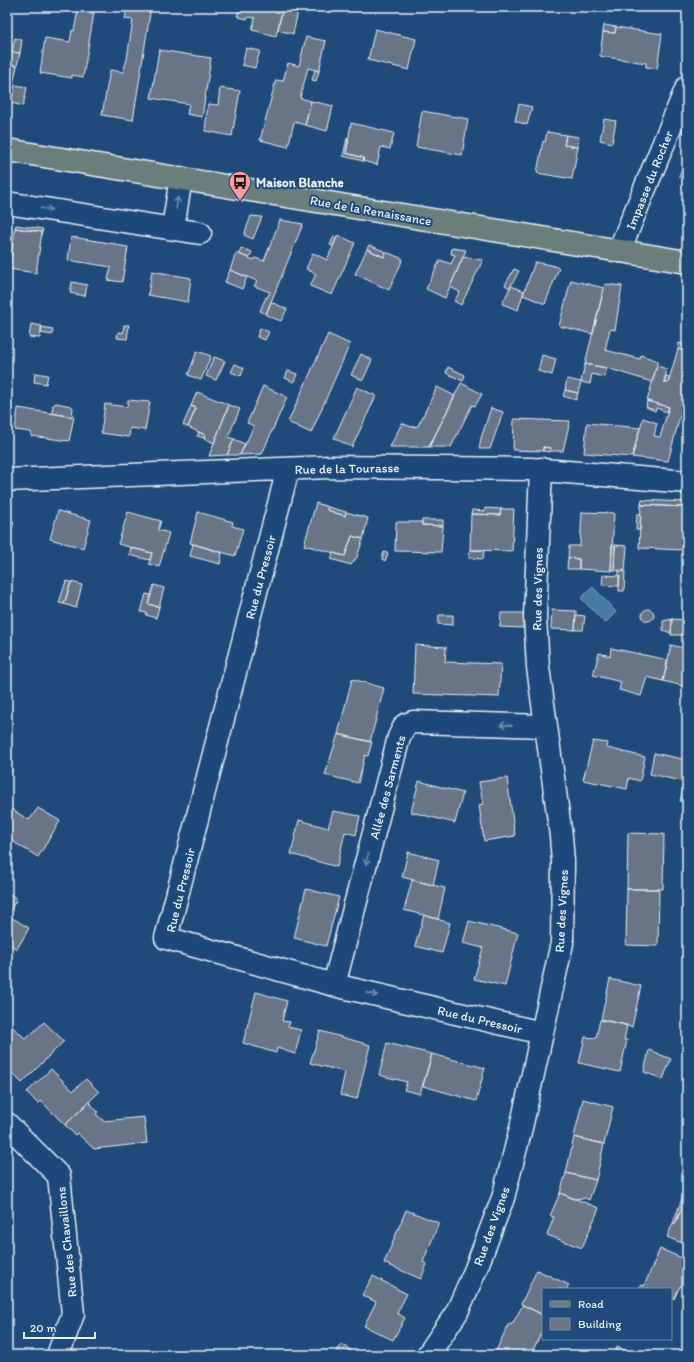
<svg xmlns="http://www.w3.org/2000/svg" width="694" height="1362" font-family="Itim,sans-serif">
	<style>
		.water { fill: #447ca0; stroke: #86abc3 }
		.building { fill: #687487; stroke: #e8f1f8 }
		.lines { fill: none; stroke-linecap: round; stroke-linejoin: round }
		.minor-casing { stroke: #e8f1f8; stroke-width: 25 }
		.major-casing { stroke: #e8f1f8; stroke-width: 25 }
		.minor { stroke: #1f4a7a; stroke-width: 22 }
		.major { stroke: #6b7f7c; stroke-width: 22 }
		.oneway { stroke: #6f8dac }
		.labels { text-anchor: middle; stroke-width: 4; stroke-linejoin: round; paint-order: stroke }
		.street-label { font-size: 13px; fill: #e8f1f8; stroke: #1f4a7a }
		.poi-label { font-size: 13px; font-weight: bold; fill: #e8f1f8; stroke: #1f4a7a; text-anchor: start }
	</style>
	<rect width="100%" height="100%" fill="#1f4a7a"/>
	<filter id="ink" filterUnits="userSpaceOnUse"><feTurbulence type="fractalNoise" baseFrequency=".025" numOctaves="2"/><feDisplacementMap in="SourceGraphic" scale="8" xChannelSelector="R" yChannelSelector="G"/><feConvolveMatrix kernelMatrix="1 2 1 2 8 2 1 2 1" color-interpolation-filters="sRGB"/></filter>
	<g filter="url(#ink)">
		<path class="water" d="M593,587L616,612L605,623L581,598Z"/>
		<path class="building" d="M127,7H151L133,120L102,115L110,70L123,72L127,59L133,20L125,19Z
			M240,7H283L276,36L252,30L255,18L250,17L246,19L237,16Z
			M283,7H299L293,34L278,30Z
			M78,10L94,13L83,77L72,75V78L40,73L45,38L70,42L72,30L74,31Z
			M604,25L616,27L615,33L603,32Z
			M616,27L662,34L657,69L646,67V63L600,56L603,32L615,33Z
			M375,29L416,39L409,70L368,60Z
			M306,37L326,41L319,71L308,68L300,98L311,101L305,125L294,122L288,147L260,140L276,80L283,81L288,63L299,66Z
			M15,38L22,40L20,53L12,52Z
			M246,48L260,51L255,68L242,65Z
			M159,50L211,58L202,117L187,114L189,104L151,98Z
			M12,52L20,53L17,66L9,64Z
			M9,64L17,66L9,103L7,102V71Z
			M315,70L319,71L316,81L312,80Z
			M15,85L27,87L23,106L11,103Z
			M220,88L240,91L232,136L205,131L208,104L218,105Z
			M311,101L333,106L327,131L305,125Z
			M519,104L532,107L527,125L515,121Z
			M422,111L468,119L462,155L416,147Z
			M604,119L616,121L612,143L600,140Z
			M351,123L394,133L390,149L381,147L377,165L363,161L364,158L346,153Z
			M547,132L566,135L564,145L578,147L572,179L537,173L543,141L545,142Z
			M566,135L579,137L578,147L564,145Z
			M347,138L349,139L346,153L364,158L363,161L343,156Z
			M687,155V180L679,176Z
			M251,216L262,217L253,239L244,235Z
			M280,220L303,224L266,314L260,311L266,297L267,298L270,292L254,286L257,281L230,270L236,253L254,260L255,258L264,261Z
			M16,225L43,229L42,232L15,228Z
			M15,228L42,232L36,273L9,269Z
			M338,235L355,243L332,295L310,286L316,274L306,269L313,253L327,260Z
			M334,236L337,237L333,246L330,245Z
			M71,237L116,244V245L128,247L122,282L108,280L111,267L68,260Z
			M8,242L13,243L9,268H7Z
			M369,245L386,252L384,257L367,249Z
			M241,248L252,252L249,258L239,254Z
			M452,248L466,250L445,298L426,289L440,260L451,264L455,255L451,254Z
			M367,249L384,257L386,252L403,259L389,290L355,274Z
			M463,257L483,260L461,305L454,301L460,292L450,287Z
			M535,262L551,265L559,268L545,304L523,295Z
			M514,269L519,271L510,288L505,285Z
			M230,270L247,277L242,289L225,282Z
			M152,271L191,278L188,302L148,295Z
			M571,280L604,288L593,334L559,326Z
			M72,282L87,285L85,296L70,293Z
			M605,284L622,286L615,330L610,329L605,350L640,359L641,355L658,361L652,382L607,368L585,364Z
			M511,286L524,291L518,310L502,304Z
			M271,302L287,309L281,321L266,315Z
			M31,324L42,326L40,338L29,337Z
			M124,325H129L127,339L117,338L118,332L123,333Z
			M41,327L53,329L52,335L41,333Z
			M260,328L269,332L265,340L257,337Z
			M328,334L350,344L311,433L288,422Z
			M679,343L687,345V352L678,349Z
			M678,349L687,352V390L668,461L632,457L643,418L657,423L654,436L660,437L669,407L647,401L657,366L667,369L664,382L668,383Z
			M197,351L211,356L201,380L188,375Z
			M361,354L372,360L363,380L351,375Z
			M542,355L556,359L552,375L538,371Z
			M214,357L225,361L216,380L206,376Z
			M235,364L244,368L241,376L231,372Z
			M585,364L607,368L604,377L592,374L590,384L581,382Z
			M448,367L465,375L463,381L446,373Z
			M288,371L297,374L294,382L285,378Z
			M35,373L48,375L46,384L34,382Z
			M666,376L670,377L668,383L664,382Z
			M567,379L581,382L578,393L565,390Z
			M461,383L482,394L475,406L472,405L451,447H429Z
			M263,386L287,397L262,454L240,455L254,426L247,423Z
			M357,387L376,396L352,447L334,438Z
			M437,387L455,396L429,447H390L402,423L411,427L418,426Z
			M565,390L578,393L576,400L563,396Z
			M197,392L229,405L214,443L204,438L205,435L188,427L196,408L191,406Z
			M128,400L150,402L145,430L130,428L129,437L101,433L105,404L127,407Z
			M647,401L669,407L667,412L656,408L655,411L646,407Z
			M56,403L71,406L73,408L72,417L52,413L53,405Z
			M229,405L240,409L228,437L234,439L227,455L209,456Z
			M191,406L196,408L188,427L183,425Z
			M18,408L74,417L69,441L31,436V432L15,430Z
			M491,408L503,412L490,449H479L481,438Z
			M687,414V431L684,430Z
			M514,419L570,421L563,451H550L551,448L543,447V451L513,450Z
			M587,423L640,428L632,457L584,453Z
			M199,432L205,435L204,438L197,436Z
			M234,439L245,444L240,455H227Z
			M543,447L551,448L550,452L543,451Z
			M642,500L685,502V507L641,505Z
			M316,503L328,507L327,510L345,516L346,512L368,518L363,539L352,536L345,556L304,545Z
			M641,505L685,507L683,550L639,548Z
			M328,507L346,512L345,516L327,510Z
			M485,508L501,509L500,515L471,514L472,510L485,511Z
			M501,509H514L512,551L470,550L471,514L500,515Z
			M58,511L91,520L83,548L50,539Z
			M128,512L161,521L158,530L169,533L159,567L149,564L152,553L118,544Z
			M198,512L233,522L232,526L243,529L235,556L190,543Z
			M582,512L614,513L611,571L579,569V559L568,558L569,546H580Z
			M637,514H641L640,530H636Z
			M7,520L14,522L12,528L7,526Z
			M422,520H443V526L422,525Z
			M396,522H422V525L443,526L441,552L395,551Z
			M7,526L12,528L7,544Z
			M352,536L363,539L357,557L351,565L331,559L333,553L345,556Z
			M193,544L222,553L220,564L190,556Z
			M612,545H615L614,570H611Z
			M615,545L627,546L625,571L614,570Z
			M131,548L152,553L150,560L129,555Z
			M470,550H484L483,559L469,558Z
			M384,552L388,553L385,561L382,559Z
			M568,558L579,559V569H567Z
			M619,571H625L624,591H619Z
			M603,575L620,576L619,586L602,585Z
			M66,581L71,582L64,604L59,603Z
			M71,582L82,585L76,608L64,604Z
			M154,585L164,588L159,607L148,604Z
			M146,594L151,595L148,604L159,607L156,618L146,615L147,613L141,612Z
			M642 615a6 6 0 1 1 12 0a6 6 0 1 1-12 0Z
			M7,609L11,610L7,624Z
			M552,610L576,611L575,630L551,629Z
			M501,613H524L523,628L500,627Z
			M439,615H453V625L438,624Z
			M576,615L585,616L583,630H575Z
			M672,619L671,633L663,630V621Z
			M672,619L687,620V635H671Z
			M415,645L446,647L445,662L501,664L499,697L413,694Z
			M671,645L687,649L686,659H687V687L663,681Z
			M611,648L668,660L663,681L647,677L641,696L619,690L621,682L593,675L599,653L610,656Z
			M352,679L384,688L370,742L338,734Z
			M338,734L372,742L368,756L365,755L358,783L325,775Z
			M593,741L608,743L607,748L645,757L640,781L629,778L627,789L583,780Z
			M654,753L687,760V802L680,801L685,782L650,774Z
			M7,768L12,770L7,778Z
			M507,778L515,836L484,841L479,805L483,804L479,782Z
			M419,781L463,793L455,823L411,812Z
			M38,808L60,821L38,857L7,838V815L11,809L29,820Z
			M333,811L360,816L356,835L345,832L337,867L291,854L299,820L328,828Z
			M628,833L664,834L663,889H627Z
			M408,852L439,860L433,885L402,877Z
			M412,880L445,888L438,919L404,910Z
			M306,889L339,897L326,946L294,938Z
			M627,889H659L658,946L626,945Z
			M7,892L17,899L7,915L29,928L17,949L7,943Z
			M424,915L450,923L442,953L415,946Z
			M469,921L518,933L505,986L474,979L483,948L463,943Z
			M610,979L641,986L632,1027L601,1019Z
			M256,992L287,1001L282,1021L290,1022L288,1027L301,1030L295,1054L277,1048L276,1053L243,1043Z
			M600,1020L627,1025L624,1040H627L620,1072L579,1063L585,1037L596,1038Z
			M44,1022L64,1041L22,1083L7,1068V1028L10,1025L26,1039Z
			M320,1031L370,1045L357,1099L340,1095L345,1072L310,1063Z
			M387,1043L432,1054L420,1094L404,1090L407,1082L379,1075Z
			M649,1050L671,1059L663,1079L644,1072Z
			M432,1054L485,1068L476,1101L423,1086Z
			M51,1069L73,1091L86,1079L99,1092L65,1125L41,1101L38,1104L27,1092Z
			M583,1099L613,1107L604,1144L574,1137Z
			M89,1102L98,1112L96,1114L104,1121L144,1117L147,1143L94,1149L77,1133L75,1135L65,1125Z
			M574,1137L604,1144L596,1180L566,1173Z
			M566,1173L596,1180L589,1200L585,1198L574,1199L560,1193Z
			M686,1188L687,1195L675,1224L673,1223Z
			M560,1193L599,1208L582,1248L547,1235L554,1217L550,1216Z
			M687,1195V1245L667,1237L673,1223L675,1224Z
			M406,1210L439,1223L423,1262L427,1264L421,1279L384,1263Z
			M660,1249L687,1260V1289L680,1286L674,1299L671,1297V1289H639L641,1285L644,1286Z
			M537,1270L569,1285L567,1289H543V1315L521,1304Z
			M373,1276L407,1294L397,1313L405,1318L393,1340L364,1326L376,1302L362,1295Z
			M523,1305L543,1315V1329L533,1350L536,1352L535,1355H505L496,1351L508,1325L512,1324Z
			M342,1344L358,1355H334Z
			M617,1347L638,1355H614Z"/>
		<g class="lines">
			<g class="minor-casing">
				<path id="minor" d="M7,203L200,233
					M173,228L181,178
					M619,251L687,87
					M288,469L166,938L334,985L542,1033
					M7,480L330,467L531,469L687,482
					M334,985L399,737L405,725L413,722L545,726
					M7,1124L59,1176L73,1314L58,1355
					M428,1355L457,1312L475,1271L503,1198L521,1128L562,943L563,862L561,836L538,667L535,617L541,469"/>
			</g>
			<g class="major-casing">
				<path id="major" d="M7,150L687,262"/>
			</g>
			<use href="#minor" class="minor"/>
			<use href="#major" class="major"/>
		</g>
		<defs><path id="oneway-shaft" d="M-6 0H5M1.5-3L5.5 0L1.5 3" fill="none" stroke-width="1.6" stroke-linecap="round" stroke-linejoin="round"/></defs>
		<g class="oneway">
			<use href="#oneway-shaft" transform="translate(177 203) rotate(-82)"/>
			<use href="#oneway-shaft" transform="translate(46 209) rotate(9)"/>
			<use href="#oneway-shaft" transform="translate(506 725) rotate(-178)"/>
			<use href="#oneway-shaft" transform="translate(367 859) rotate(105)"/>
			<use href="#oneway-shaft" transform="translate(372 994) rotate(13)"/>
		</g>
	</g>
	<defs>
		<g id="bus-pin" transform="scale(1.15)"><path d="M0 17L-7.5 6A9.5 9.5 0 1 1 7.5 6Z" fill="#ff9aa2" stroke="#1f4a7a"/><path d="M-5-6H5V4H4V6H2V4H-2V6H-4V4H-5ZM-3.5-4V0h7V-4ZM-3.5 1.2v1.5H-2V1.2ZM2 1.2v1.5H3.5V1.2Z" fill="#111"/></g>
	</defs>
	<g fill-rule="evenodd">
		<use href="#bus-pin" x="240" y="182"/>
	</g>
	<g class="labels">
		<g class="street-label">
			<text transform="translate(649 180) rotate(-68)" y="5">Impasse du Rocher</text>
			<text transform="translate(371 210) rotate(10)" y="5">Rue de la Renaissance</text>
			<text transform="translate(347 468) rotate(-1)" y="5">Rue de la Tourasse</text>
			<text transform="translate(260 577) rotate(-75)" y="5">Rue du Pressoir</text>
			<text transform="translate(537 589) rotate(-89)" y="5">Rue des Vignes</text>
			<text transform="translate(387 787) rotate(-75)" y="5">Allée des Sarments</text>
			<text transform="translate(180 890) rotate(-76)" y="5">Rue du Pressoir</text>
			<text transform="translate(561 911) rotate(-87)" y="5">Rue des Vignes</text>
			<text transform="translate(480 1019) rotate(13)" y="5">Rue du Pressoir</text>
			<text transform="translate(491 1226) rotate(-70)" y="5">Rue des Vignes</text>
			<text transform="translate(66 1242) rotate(-96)" y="5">Rue des Chavaillons</text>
		</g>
		<g class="poi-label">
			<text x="256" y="187">Maison Blanche</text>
		</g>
	</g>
	<rect width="694" height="1362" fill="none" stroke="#1f4a7a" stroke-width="24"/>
	<rect x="12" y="12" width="670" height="1338" fill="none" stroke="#e8f1f8" stroke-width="1.5" filter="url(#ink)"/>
	<rect x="542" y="1288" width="130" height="52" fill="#1f4a7a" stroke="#6f8dac"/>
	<rect x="550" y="1301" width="20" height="6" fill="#6b7f7c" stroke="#6f8dac"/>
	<text x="578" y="1308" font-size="12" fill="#e8f1f8">Road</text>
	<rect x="550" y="1318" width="20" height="12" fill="#687487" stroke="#6f8dac"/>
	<text x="578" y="1328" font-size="12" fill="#e8f1f8">Building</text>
	<path d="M24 1332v6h71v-6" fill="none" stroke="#e8f1f8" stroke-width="2"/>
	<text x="30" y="1332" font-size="12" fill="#e8f1f8" stroke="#1f4a7a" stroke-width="3" paint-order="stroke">20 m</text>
</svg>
